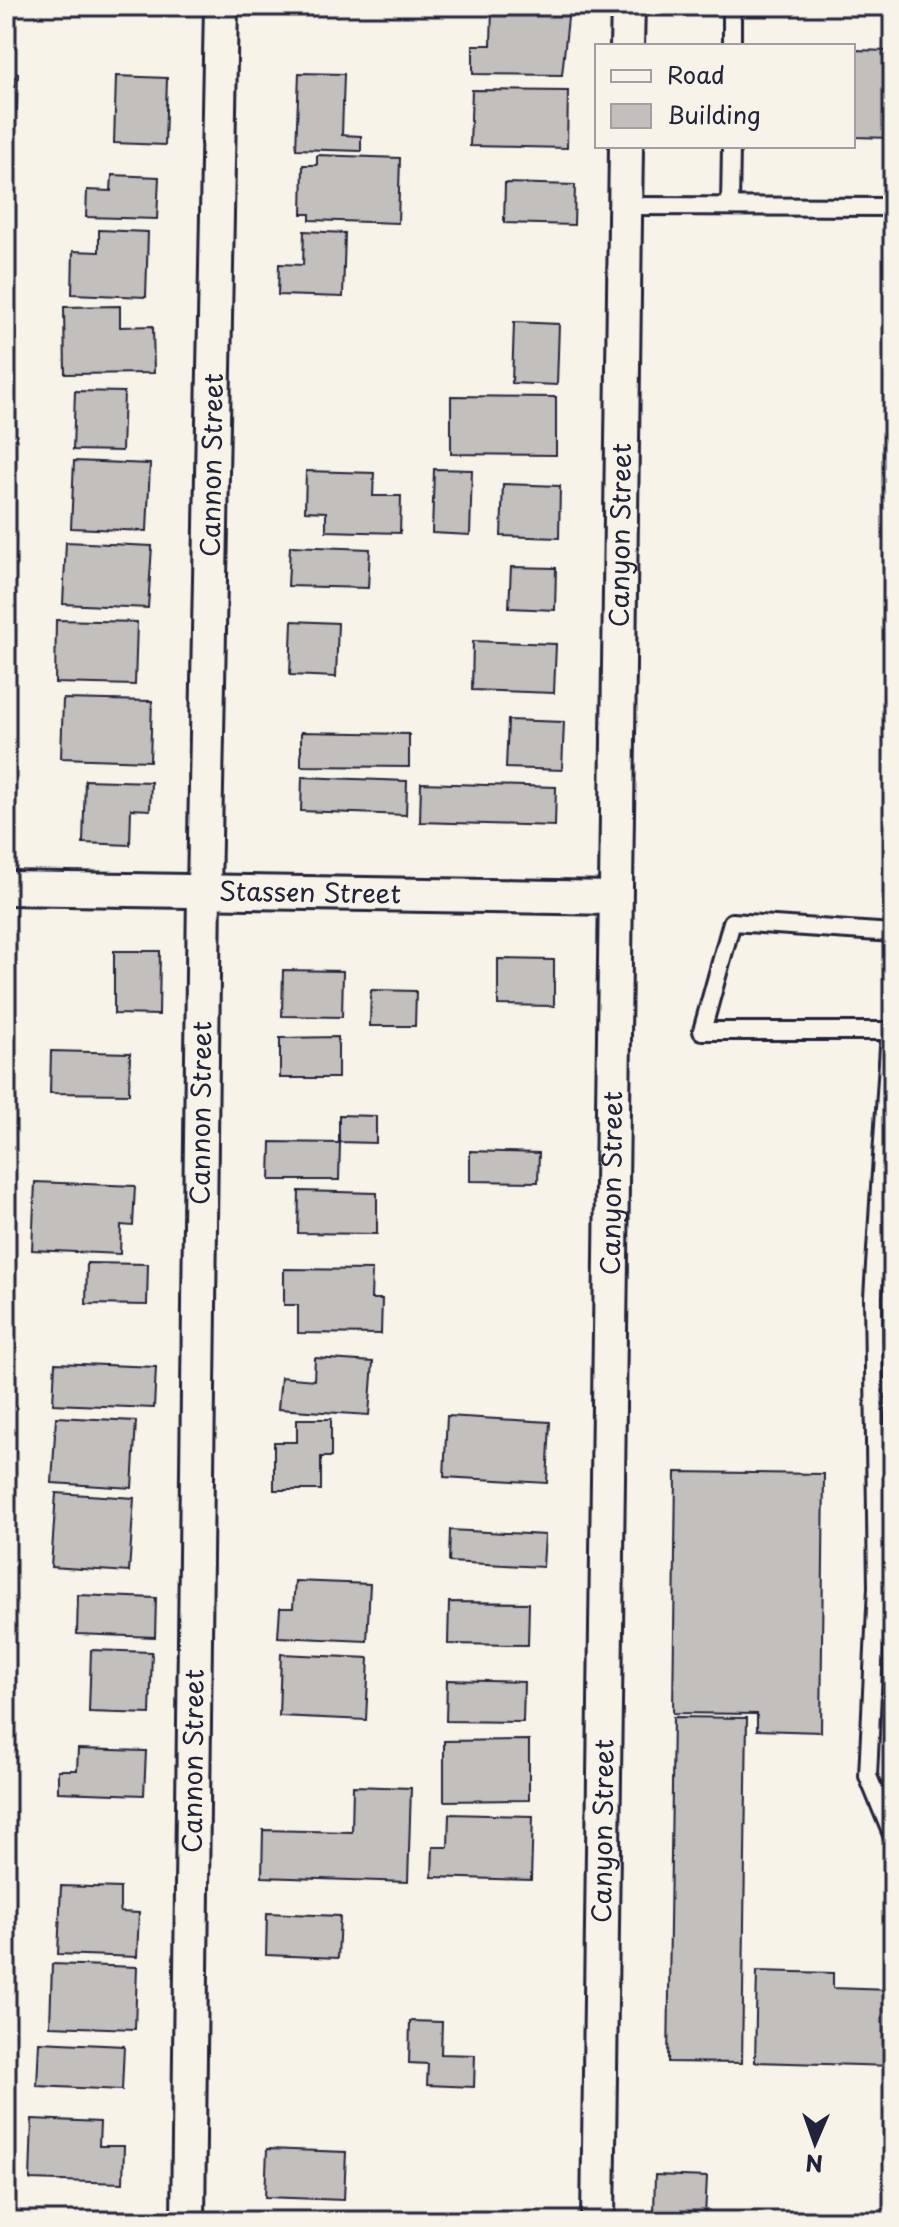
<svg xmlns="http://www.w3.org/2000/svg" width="899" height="2227" font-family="'Playpen Sans',sans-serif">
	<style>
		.building { fill: #c2bfbd; stroke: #22223b; stroke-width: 2 }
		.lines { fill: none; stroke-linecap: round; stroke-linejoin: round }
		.service-casing { stroke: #22223b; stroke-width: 22 }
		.minor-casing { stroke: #22223b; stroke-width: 38 }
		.service { stroke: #f7f3e8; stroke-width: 16 }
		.minor { stroke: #f7f3e8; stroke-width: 32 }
		.labels { text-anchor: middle; stroke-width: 6; stroke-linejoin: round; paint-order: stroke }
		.street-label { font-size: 26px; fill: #22223b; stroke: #f7f3e8 }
	</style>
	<rect width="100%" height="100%" fill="#f7f3e8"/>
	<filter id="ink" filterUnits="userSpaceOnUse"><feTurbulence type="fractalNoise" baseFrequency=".0125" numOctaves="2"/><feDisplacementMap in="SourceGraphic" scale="16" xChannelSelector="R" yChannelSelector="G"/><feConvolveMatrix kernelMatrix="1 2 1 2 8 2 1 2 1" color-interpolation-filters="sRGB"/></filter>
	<g filter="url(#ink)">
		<path class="building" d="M492,7L569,8L562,75L473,74V45H491Z
			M853,50L893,51V138L853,137Z
			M6,73H18L17,110L6,109Z
			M299,73L344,74L342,135L361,136V151L296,149Z
			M116,76L167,78L165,145L114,143Z
			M472,90L568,91L567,148L470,146Z
			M317,155L400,158L398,223L310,220V214H302L303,165H317Z
			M112,175L159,177L157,219L86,217L87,190L111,191Z
			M505,183L575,185L574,225L504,223Z
			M99,230L148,232L146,297L72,294L73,251L99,252Z
			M304,231L345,233L343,297L278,295L279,264L303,265Z
			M120,306V327L153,326L154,373L65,374L64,307Z
			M514,322L559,324L557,385L512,383Z
			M75,391L124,392L122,451L73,450Z
			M451,396L556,397V455L451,454Z
			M74,461L150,464L147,531L71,528Z
			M434,469L472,470L470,535L432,533Z
			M306,471L374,473L373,496H401L400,533L326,531V512L305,511Z
			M503,484L560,486L559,538L501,536Z
			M66,542L152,546L148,608L63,604Z
			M290,546L370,549L368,588L288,586Z
			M511,567L556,568L555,610L509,608Z
			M56,620L137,622L135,685L55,683Z
			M292,621L338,623L336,677L290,675Z
			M473,641L556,644L554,693L472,690Z
			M63,699L152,701L150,761L61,758Z
			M508,720L564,722L562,770L506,768Z
			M301,732L409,734V767L301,766Z
			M302,777L407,781L406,815L301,811Z
			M85,780L151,782L150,810L131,809L130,845L83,843Z
			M421,783L556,787L555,826L420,822Z
			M114,951H160L159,1015L114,1014Z
			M498,959L554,960V1006L498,1005Z
			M283,970L343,971L342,1017L282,1016Z
			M371,990L416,991L415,1026H370Z
			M338,1037V1078H280V1038Z
			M51,1051L130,1053L129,1094L50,1093Z
			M339,1115L376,1116V1143L339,1142Z
			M271,1142L340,1143L339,1180H270Z
			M470,1151L539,1153L538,1182L470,1181Z
			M35,1182L135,1186L133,1226L121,1225L120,1254L32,1250Z
			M299,1191L377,1193V1234L298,1233Z
			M87,1263L148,1264L147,1305L86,1304Z
			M284,1269L372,1270L371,1299H382L381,1334L298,1333V1305H284Z
			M315,1358L373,1362L369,1415L278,1409L281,1377L314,1380Z
			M55,1363L156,1367L154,1408L53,1404Z
			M447,1416L550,1422L547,1483L444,1477Z
			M56,1417L136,1421L132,1488L52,1483Z
			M297,1419H331V1457H321V1490H274V1442H297Z
			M676,1472L824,1474L821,1732L757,1730V1714L673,1713Z
			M56,1493L134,1498L129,1572L51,1567Z
			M450,1530L545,1535L543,1567L449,1562Z
			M295,1581L370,1584L367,1641L278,1637L280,1608H293Z
			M78,1595L156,1598L155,1637L77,1634Z
			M449,1602L529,1603L528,1645L448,1644Z
			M91,1650L152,1652L150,1714L89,1712Z
			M281,1654L369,1658L366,1720L279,1716Z
			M447,1680L524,1682L523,1722L446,1721Z
			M673,1717L747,1718L742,2063L668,2062Z
			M529,1740V1800L444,1801V1741Z
			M78,1749L146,1751L144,1795L58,1792V1770H77Z
			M353,1786L411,1788L408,1882L262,1877L263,1830L352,1832Z
			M449,1814L533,1816L531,1880L432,1877L433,1847H448Z
			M61,1886L120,1888V1912L139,1913L137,1957L58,1954Z
			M267,1913L340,1916L338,1958L266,1955Z
			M891,1947L893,2066L755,2062L757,1971L833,1973V1988L890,1990Z
			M52,1964L137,1967L135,2029L50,2026Z
			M410,2021L442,2022L441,2054L475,2055L474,2087L427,2085L428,2064L409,2063Z
			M39,2042L124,2046L122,2090L37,2086Z
			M32,2119L100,2122L99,2146H124L123,2183L30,2180Z
			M267,2149L346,2152L344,2200L265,2197Z
			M655,2175L707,2177L705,2216L654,2214Z"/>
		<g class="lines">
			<g class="service-casing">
				<path id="service" d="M732,46V6
					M625,206L893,207
					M730,206L731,146
					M893,933L732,922L702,1031H893
					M890,1031L873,1297L877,1587L868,1776L893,1837
					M876,1433H893"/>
			</g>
			<g class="minor-casing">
				<g id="minor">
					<path d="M627,46L628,6"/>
					<path id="s1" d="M6,888L614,898"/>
					<path id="s2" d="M188,2221L204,891L221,6"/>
					<path id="s3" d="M598,2221L626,146"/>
				</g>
			</g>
			<use href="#service" class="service"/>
			<use href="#minor" class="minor"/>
		</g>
	</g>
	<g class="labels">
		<g class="street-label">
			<text dy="9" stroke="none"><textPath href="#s2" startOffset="1756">Cannon Street</textPath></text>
			<text dy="9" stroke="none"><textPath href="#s3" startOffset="1686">Canyon Street</textPath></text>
			<text dy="9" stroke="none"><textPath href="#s1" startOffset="304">Stassen Street</textPath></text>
			<text dy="9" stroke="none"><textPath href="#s2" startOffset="1108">Cannon Street</textPath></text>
			<text dy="9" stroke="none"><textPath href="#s3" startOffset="1038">Canyon Street</textPath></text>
			<text dy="9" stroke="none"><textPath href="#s2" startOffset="460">Cannon Street</textPath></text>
			<text dy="9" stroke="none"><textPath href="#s3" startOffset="390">Canyon Street</textPath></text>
		</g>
	</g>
	<rect width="899" height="2227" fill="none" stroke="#f7f3e8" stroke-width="32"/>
	<rect x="16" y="16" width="867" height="2195" fill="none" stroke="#22223b" stroke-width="3" filter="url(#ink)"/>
	<rect x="595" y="44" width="260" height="104" fill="#f7f3e8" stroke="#a29fa3" stroke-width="2"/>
	<rect x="611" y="70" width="40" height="12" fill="#f7f3e8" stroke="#a29fa3" stroke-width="2"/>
	<text x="667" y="84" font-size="24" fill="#22223b">Road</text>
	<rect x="611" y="104" width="40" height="24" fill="#c2bfbd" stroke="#a29fa3" stroke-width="2"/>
	<text x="667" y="124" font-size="24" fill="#22223b">Building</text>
	<g transform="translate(815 2143) rotate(182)" stroke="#f7f3e8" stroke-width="6" paint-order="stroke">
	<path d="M0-6L14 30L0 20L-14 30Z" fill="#22223b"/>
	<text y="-12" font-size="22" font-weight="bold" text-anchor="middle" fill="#22223b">N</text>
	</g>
</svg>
